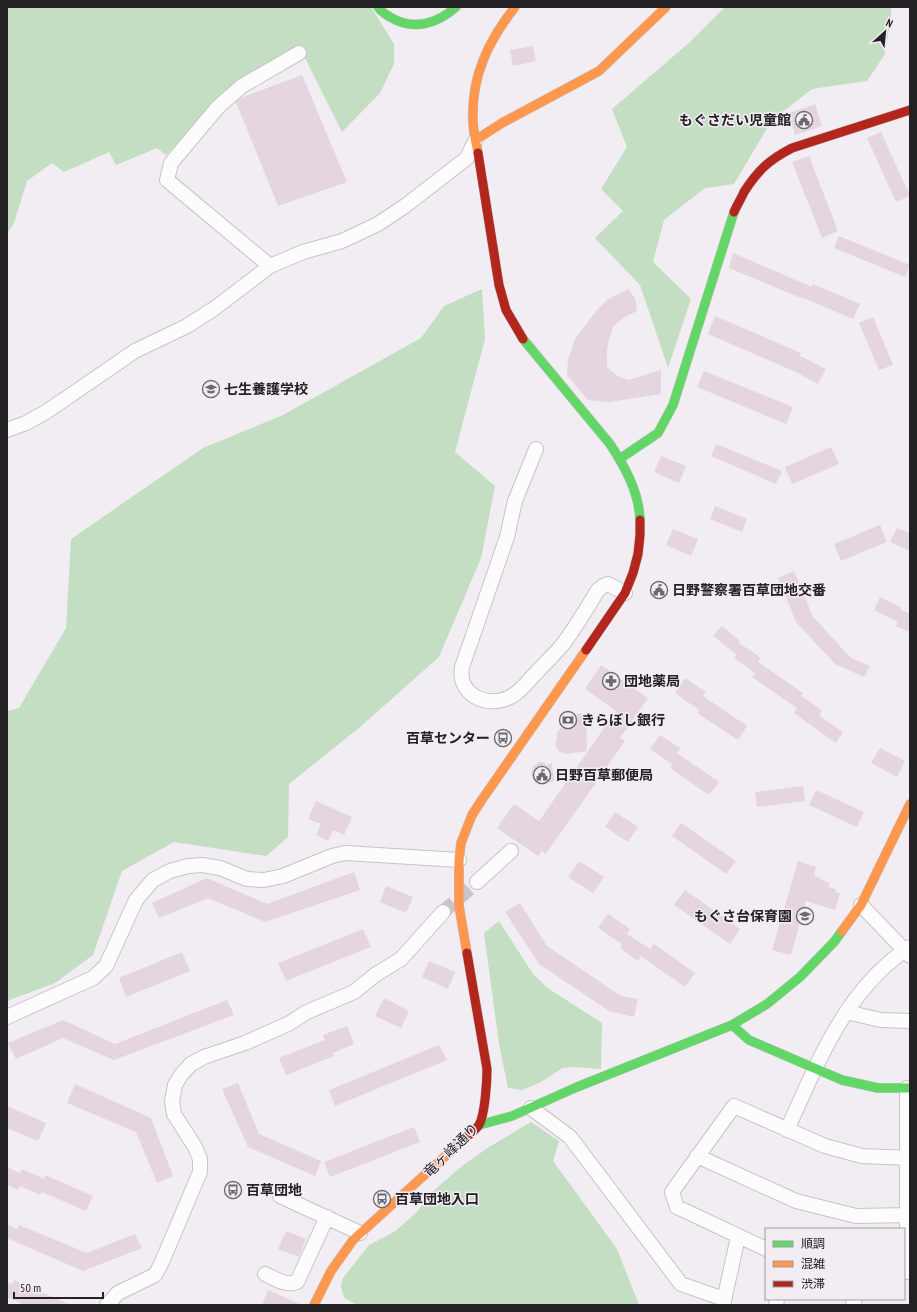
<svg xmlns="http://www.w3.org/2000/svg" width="917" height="1312" font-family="'PT Sans Narrow','Noto Sans JP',sans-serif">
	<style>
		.green { fill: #c3dec2 }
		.building { fill: #e4d5e0 }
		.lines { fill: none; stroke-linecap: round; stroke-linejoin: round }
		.street-tunnel { stroke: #c9c4c9; stroke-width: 14; stroke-dasharray: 14 7; stroke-linecap: butt }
		.street-casing { stroke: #c7c3c7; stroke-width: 16 }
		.fast-casing { stroke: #c7c3c7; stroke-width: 10 }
		.slow-casing { stroke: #c7c3c7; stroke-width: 10 }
		.jam-casing { stroke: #c7c3c7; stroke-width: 10 }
		.street { stroke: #fdfcfd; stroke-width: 14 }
		.fast { stroke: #63d668; stroke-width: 9 }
		.slow { stroke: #ff974d; stroke-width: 9 }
		.jam { stroke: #b3261e; stroke-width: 9 }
		.labels { text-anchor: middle; stroke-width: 3; stroke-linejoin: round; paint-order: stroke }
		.poi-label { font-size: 14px; font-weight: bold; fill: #242124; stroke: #f3ecf3; text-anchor: start }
		.street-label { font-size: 14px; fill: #242124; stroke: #f3ecf3 }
	</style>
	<rect width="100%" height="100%" fill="#f2edf2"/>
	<path class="green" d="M7,7H371L394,44V64L380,93L342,132L303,54L223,98L166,155L157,148L116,165L109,152L64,172L52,163L27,181L14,223L7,234Z
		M725,7H891V17L885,54L867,81L812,89L772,120L734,184L705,188L664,220L653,262L691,299L668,368L640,285L595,238L623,211L601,189L627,147L612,109L690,42Z
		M482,289L485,339L455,452L495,486L481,558L439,657L360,727L289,784L288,837L266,856L174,842L122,871L93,955L55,983L7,1001V711L19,708L66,628L71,539L203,448L283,415L421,338L444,306Z
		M499,921L533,974L549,989L602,1023L601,1069L574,1067L563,1068L541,1082L522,1090L508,1088L499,1044L484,933Z
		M531,1122L559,1141L553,1161L617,1249L639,1305H357L344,1298L341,1286L343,1278L369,1245L394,1232L417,1212L431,1193L462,1166L489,1147Z"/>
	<path class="building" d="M533,46L536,61L513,66L510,50Z
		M302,75L347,182L278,206L236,102L241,98Z
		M815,104L822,126L795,135L790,119H791L789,113Z
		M881,132L910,196L896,202L867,138Z
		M809,156L838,231L822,238L792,162Z
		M839,236L910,265L905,277L834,248Z
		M733,253L812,287L813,284L860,304L853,319L801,297V298L729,268Z
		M628,289L635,298L637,311L623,318L613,327L609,339L607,350V367L617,376L629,380L661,370V394L609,402L588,400L567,375L568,360L575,339L596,311L607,300Z
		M715,316L801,353L800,356L826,369L818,384L796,372L708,334Z
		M873,317L893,365L879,370L859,323Z
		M704,371L793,407L786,424L697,387Z
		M716,444L782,471L776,484L711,456Z
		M831,447L839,464L792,484L785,467Z
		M661,456L686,466L679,483L654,472Z
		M715,506L747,519L742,532L710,519Z
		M880,525L887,542L841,561L834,544Z
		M897,528L910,533V551L890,542Z
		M673,529L698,539L691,556L666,545Z
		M794,571L813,617L851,658L870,666L864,677L835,664L796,622L778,578Z
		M653,583L667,588L665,597L650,592Z
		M880,597L902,608L901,610L910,614V632L896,626L898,622L874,610Z
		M722,626L740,641L739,643L761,658L758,662L803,693L801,696L822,710L819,716L843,732L836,743L794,713L797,708L752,677L755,673L734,658L737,655L713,636Z
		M601,665L648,698L620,738L625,741L546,854L542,851L538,856L497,828L514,804L539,821L616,711L585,689Z
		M685,678L706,692L703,696L747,726L738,740L697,713L699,710L675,693Z
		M580,713L587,717L586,720L587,751L566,754L560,752L555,746L557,738V733L569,716Z
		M660,735L680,748L677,753L719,782L709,795L670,768L672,764L650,749Z
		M880,748L905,761L897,777L871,763Z
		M539,762H543L546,765L552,763L554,781L541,785L536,783L533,779L531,774L533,766Z
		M803,786L805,801L757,807L755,792Z
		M816,790L864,812L857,827L809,805Z
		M316,801L352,817L344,835L333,830L328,841L316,835L321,824L308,819Z
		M615,812L638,827L628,842L605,827Z
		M681,823L736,861L726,874L672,836Z
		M579,861L604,877L593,893L568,877Z
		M798,861L816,867L814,876L821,878V880L830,883L828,887L836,889L835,892L840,893L835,910L806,901L791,955L772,950Z
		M354,872L360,890L265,922L208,898L159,918L152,903L207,878L267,904Z
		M386,886L413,897L406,913L380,902Z
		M685,890L740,929L730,944L674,905Z
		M520,903L547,946L621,996L638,999L634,1017L609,1011L539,964L505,912Z
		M608,914L630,929L627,934L650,949L654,944L695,973L685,987L641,956L638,961L620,948L622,944L598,928Z
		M363,929L371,947L286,981L278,963Z
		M182,952L190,971L126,997L119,978Z
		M429,961L455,972L448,989L422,977Z
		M384,998L409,1011L401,1028L375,1016Z
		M227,1000L234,1015L114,1060L63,1038L16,1059L8,1043L63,1020L115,1044Z
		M347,1026L354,1044L333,1053L334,1056L286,1075L279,1058L325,1040L323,1035Z
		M439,1045L447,1060L335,1106L329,1090Z
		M238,1083L259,1134L321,1161L315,1176L248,1147L222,1089Z
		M75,1084L151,1118L173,1176L157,1183L136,1132L67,1103Z
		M7,1106L46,1123L38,1141L7,1128Z
		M414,1127L420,1142L330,1177L324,1162Z
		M7,1167L20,1173L22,1169L44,1179L45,1175L93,1196L86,1211L42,1192L40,1195L20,1186L18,1190L7,1185Z
		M7,1224L17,1229L19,1225L87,1253L135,1234L142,1248L83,1271L7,1238Z
		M286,1231L306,1239L299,1257L278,1249Z
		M14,1280L71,1305H25L7,1297V1282L12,1284Z
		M268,1290L302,1305H262Z"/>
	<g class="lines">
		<path class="street-tunnel" d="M443,912L477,882"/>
		<g class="street-casing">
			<path id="street" d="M270,266L167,180L171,163L218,107L242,86L299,53
				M7,430L26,423L46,412L135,351L187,326L215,308L270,266L303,252L342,241L378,224L405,206L467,158L476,139
				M536,449L515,501L507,537L462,667C460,679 463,688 474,696C485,703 500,703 512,696C521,691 528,681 536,673C545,663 555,654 563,644C576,627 587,608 598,590L603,586L608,584L625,593
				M477,882L511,851
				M861,905L910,956
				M846,1012L881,1020L910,1021
				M7,1017L93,978L106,966L136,900L153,880L170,871L188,866L202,865L220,868L247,879L264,880L283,876L332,856L345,853L459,860
				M531,1108L570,1137L681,1284L724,1299
				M787,1130C817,1064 846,988 910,947
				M697,1156L796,1201L856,1216L910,1215
				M280,1196L360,1233
				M766,1249L677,1207L672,1192L734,1106L825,1146L862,1156L910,1158
				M907,1272V1088
				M265,1274C276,1279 285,1286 297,1282L327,1217
				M107,1305L118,1293L155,1275L161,1264L200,1172V1159L195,1147L174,1114L172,1101L175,1085L181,1075L191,1064L204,1057L245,1043L288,1024L307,1012L354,992L375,975L401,959L443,912
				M723,1305L738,1237
				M776,1305L777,1299
				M853,1305L855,1299"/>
		</g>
		<g class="fast-casing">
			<path id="fast" d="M378,7C381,12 385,14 390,17C413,31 437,24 456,7
				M523,339L610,444C625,467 639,492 640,520
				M621,458L658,433L673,405L734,212
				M732,1025L749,1040L842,1080L878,1088H910
				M479,1125L512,1116L577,1087L732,1025L767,1004L800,977L834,942L842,931"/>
		</g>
		<g class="slow-casing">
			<path id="slow" d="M477,139L502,123L599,71L666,7
				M478,153C476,142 473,131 473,120C471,76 489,40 515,7
				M842,931L861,905L910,804
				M467,953L459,906V860L461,843L472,815L481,801L586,650
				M314,1305L331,1271L353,1240L463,1140"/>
		</g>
		<g class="jam-casing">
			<path id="jam" d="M478,153L499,285L506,310L523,339
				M734,212C737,205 741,199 744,192C758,170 769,160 792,148L910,110
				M586,650L625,593L633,573L638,554L640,535V520
				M463,1140C467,1136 475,1131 479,1125C485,1115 487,1081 487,1069L467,953"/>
		</g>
		<use href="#street" class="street"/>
		<use href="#fast" class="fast"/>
		<use href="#slow" class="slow"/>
		<use href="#jam" class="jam"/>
	</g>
	<defs>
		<g id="civic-ring" transform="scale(0.9)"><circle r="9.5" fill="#f3ecf3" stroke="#6c686c" stroke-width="1.5"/><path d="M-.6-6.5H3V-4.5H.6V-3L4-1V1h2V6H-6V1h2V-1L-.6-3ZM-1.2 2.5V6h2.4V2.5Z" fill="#6c686c"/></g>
		<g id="school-ring" transform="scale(0.9)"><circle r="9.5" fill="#f3ecf3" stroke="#6c686c" stroke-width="1.5"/><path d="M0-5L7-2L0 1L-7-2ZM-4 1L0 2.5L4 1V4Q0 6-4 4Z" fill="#6c686c"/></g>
		<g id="pharmacy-ring" transform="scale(0.9)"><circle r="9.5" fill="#f3ecf3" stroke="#6c686c" stroke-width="1.5"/><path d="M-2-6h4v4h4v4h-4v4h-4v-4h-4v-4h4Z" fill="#6c686c"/></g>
		<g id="bank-ring" transform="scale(0.9)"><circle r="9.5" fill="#f3ecf3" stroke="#6c686c" stroke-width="1.5"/><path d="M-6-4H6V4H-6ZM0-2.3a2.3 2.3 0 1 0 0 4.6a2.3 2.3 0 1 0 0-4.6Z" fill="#6c686c"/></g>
		<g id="bus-ring" transform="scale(0.9)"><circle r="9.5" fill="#f3ecf3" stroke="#6c686c" stroke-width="1.5"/><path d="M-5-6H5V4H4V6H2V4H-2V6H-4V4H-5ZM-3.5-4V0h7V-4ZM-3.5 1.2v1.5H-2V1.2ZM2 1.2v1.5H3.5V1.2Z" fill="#6c686c"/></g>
	</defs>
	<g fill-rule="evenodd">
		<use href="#civic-ring" x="804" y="120"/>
		<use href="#school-ring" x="211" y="389"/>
		<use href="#civic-ring" x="659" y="590"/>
		<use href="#pharmacy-ring" x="611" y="681"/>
		<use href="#bank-ring" x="568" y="720"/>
		<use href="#bus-ring" x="503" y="738"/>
		<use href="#civic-ring" x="542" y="775"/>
		<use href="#school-ring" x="805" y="916"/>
		<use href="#bus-ring" x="233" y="1190"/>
		<use href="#bus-ring" x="382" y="1199"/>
	</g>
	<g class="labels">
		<g class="poi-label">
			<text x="791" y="125" text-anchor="end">もぐさだい児童館</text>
			<text x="224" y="394">七生養護学校</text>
			<text x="672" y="595">日野警察署百草団地交番</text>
			<text x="624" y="686">団地薬局</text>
			<text x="581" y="725">きらぼし銀行</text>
			<text x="490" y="743" text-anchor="end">百草センター</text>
			<text x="555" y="780">日野百草郵便局</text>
			<text x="792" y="921" text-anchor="end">もぐさ台保育園</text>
			<text x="246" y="1195">百草団地</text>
			<text x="395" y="1204">百草団地入口</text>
		</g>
		<g class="street-label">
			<text transform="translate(451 1150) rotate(-44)" y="5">竜ヶ峰通り</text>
		</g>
	</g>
	<rect width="917" height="1312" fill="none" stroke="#242124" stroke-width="16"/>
	<rect x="765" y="1228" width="140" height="72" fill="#f3ecf3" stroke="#a09ba0"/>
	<rect x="773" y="1241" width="20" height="6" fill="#63d668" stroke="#a09ba0"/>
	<text x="801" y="1248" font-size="12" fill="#242124">順調</text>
	<rect x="773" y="1261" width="20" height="6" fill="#ff974d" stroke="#a09ba0"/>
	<text x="801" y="1268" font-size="12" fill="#242124">混雑</text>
	<rect x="773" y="1281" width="20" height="6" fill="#b3261e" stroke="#a09ba0"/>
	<text x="801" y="1288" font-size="12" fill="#242124">渋滞</text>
	<g transform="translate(885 32) rotate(27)" stroke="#f3ecf3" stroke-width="3" paint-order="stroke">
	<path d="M0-3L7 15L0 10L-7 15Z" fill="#242124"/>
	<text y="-6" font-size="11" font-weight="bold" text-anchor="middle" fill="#242124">N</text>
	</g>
	<path d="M14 1292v6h89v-6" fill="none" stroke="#242124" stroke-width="2"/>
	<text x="20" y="1292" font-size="12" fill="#242124" stroke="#f3ecf3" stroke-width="3" paint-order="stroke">50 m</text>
</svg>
